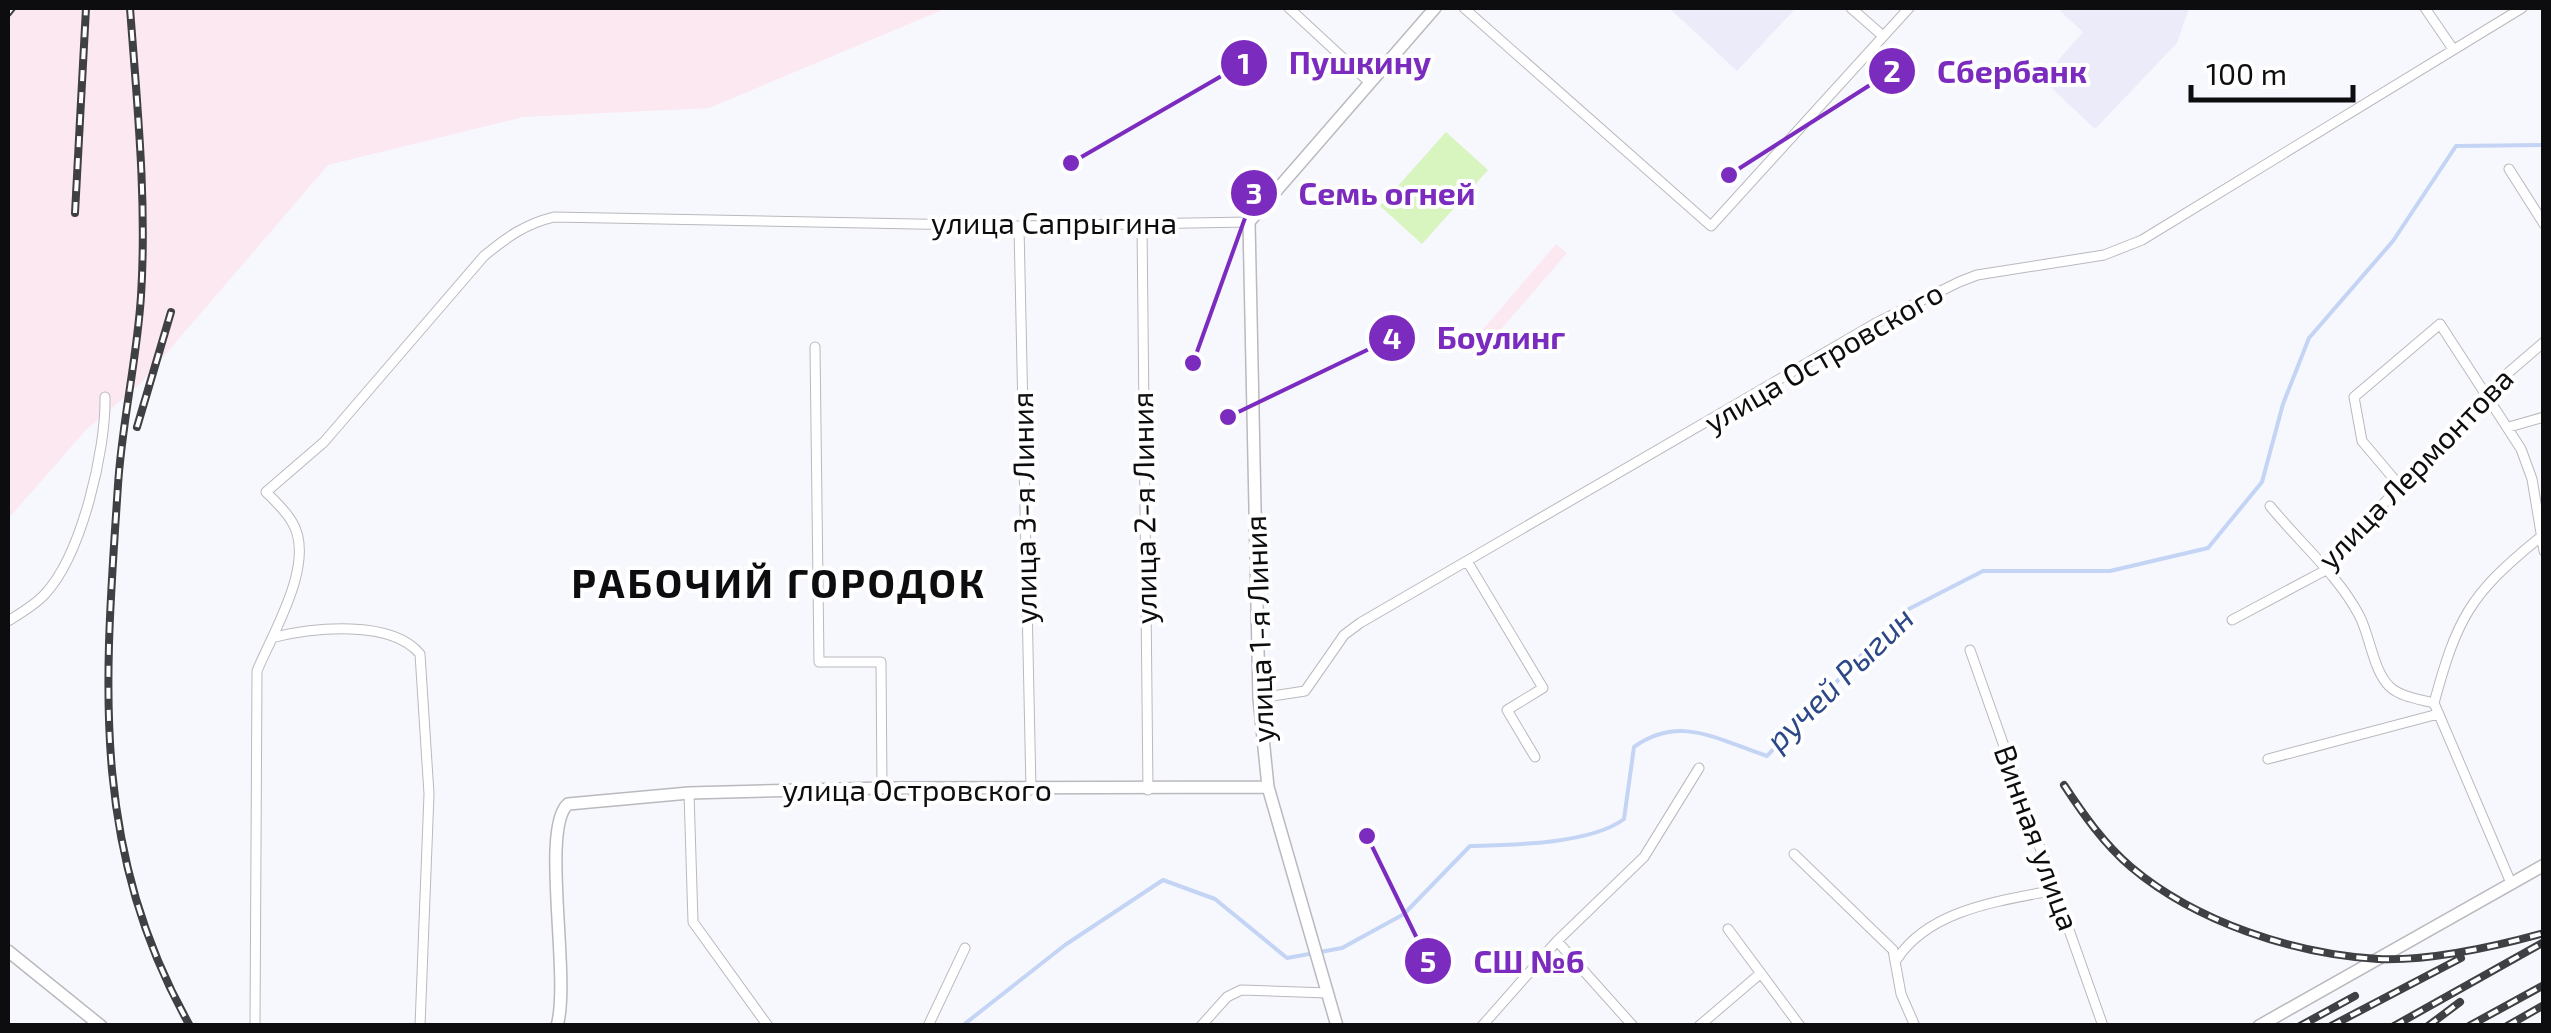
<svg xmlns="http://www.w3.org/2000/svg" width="2551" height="1033" font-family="'Exo 2',sans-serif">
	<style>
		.industrial { fill: #fce8f0 }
		.built { fill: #ebebf9 }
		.green { fill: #d8f4bf }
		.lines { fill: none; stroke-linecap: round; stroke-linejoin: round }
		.stream { stroke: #c4d4f5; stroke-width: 4 }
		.street-casing { stroke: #b9b9be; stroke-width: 11 }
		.secondary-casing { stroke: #b9b9be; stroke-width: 14 }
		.street { stroke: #fff; stroke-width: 9 }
		.secondary { stroke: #fff; stroke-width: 11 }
		.rail-casing { stroke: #3f4043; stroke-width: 8 }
		.rail { stroke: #fff; stroke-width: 4; stroke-dasharray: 11; stroke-linecap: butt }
		.labels { text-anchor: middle; stroke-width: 8; stroke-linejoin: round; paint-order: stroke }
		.street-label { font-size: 30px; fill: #0d0d0f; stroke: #fff }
		.water-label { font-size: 32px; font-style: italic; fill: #2d4888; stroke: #fff }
		.district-label { font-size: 40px; font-weight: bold; letter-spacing: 2.5px; fill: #0d0d0f; stroke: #fff }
		.leader { fill: none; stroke: #7b2cbf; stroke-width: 4 }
		.callout-dot { fill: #7b2cbf; stroke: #fff; stroke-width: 4 }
		.mark-label { font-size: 30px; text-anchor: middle; font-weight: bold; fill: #fff }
		.callout-label { font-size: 32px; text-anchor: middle; font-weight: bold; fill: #7b2cbf; stroke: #fff; stroke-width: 8; stroke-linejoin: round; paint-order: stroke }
	</style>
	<rect width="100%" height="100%" fill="#f7f8fe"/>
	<path class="industrial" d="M8,8H947L709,108L523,117L328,165L140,384L86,430L8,519Z
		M1556,244L1567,253L1477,357L1467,348Z"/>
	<path class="built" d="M1669,8H1796L1737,71Z
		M2057,8H2189L2177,43L2095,129L2042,79L2083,32Z"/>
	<path class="green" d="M1446,132L1488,170L1422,244L1380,206Z"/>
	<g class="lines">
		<path class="stream" d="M962,1026L1065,945L1163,880L1215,899L1287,958L1342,948L1404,914L1470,846C1512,845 1591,844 1624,819L1634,747C1680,714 1718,740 1767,756L1901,613L1983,571H2110L2208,548L2262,482L2283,404L2309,338L2393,241L2456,146L2544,145"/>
		<g class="street-casing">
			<path id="street" d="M1289,8L1370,83
				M1464,8L1711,226L1909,8
				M1851,8L1883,36
				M2425,8L2453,49
				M2509,169L2544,224
				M1019,226L1031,790
				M1142,226L1148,790
				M815,347L819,662H881L882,788
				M2509,427L2544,417
				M2400,486L2362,441L2354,397L2440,324L2521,449L2532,479L2544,551
				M2270,506C2299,542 2338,575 2359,615C2370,635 2373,671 2390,687C2401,697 2419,699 2434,703L2511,883
				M1467,561L1543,688L1507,710L1535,757
				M2232,620L2324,571L2344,543L2451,436L2487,391L2544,342
				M8,621C21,613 35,605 45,594C82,554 106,450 105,397
				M275,637C313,628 391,619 420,654L429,794L420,1026
				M1970,650L2103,1026
				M1259,698L1305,691L1344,635L1360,623L1876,323L1959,282L1977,275L2104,255L2142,240L2522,8
				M2434,703C2457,619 2469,595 2538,539
				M2268,759L2438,714
				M689,793L693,922L768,1026
				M1794,854L1893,950L1901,994L1915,1026
				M1728,929L1800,1026
				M1557,941L1633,1026
				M1897,959C1930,909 2000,901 2055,890
				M255,1026L257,671C272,634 317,562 292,522C286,511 275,501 266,492L324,442L484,256C507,237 525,224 554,217L1019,226L1249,222
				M928,1026L965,948
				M1201,1026L1227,997L1241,990L1328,993
				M1482,1026L1557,941L1644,857L1699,768
				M1699,1026L1761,973"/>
		</g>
		<g class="secondary-casing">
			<path id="secondary" d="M8,951L101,1026
				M557,1026C571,978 540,828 568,804L689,793L882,788L1268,787
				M1337,1026L1268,787L1259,698L1249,222L1435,8
				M2259,1026L2544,865"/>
		</g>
		<use href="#street" class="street"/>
		<use href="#secondary" class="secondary"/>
		<g class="rail-casing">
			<path id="rail" d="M130,8C137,103 147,200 141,296C137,359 122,422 118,485C105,681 89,846 190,1026
				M8,13L12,8
				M75,213L86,8
				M137,427L171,312
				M2064,785C2083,814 2104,844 2131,867C2196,922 2294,954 2378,959C2431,961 2493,947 2544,933
				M2300,1026L2355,996
				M2331,1026L2461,958
				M2394,1026L2544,942
				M2428,1026L2460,1002
				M2469,1026L2544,985
				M2507,1026L2544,1005"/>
		</g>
		<use href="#rail" class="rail"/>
	</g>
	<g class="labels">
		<g class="street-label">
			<text x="1054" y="234">улица Сапрыгина</text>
			<text transform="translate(1824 358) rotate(-30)" y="10">улица Островского</text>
			<text transform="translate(2416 469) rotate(-46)" y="10">улица Лермонтова</text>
			<text transform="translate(1025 508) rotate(-91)" y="10">улица 3-я Линия</text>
			<text transform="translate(1145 508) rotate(-91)" y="10">улица 2-я Линия</text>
			<text transform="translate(1260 629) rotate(-92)" y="10">улица 1-я Линия</text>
			<text x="917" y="801">улица Островского</text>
			<text transform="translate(2036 838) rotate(70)" y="10">Винная улица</text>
		</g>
		<g class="water-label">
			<text transform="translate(1840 679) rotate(-44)" y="11">ручей Рыгин</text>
		</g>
		<g class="district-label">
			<text x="779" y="598">РАБОЧИЙ ГОРОДОК</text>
		</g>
	</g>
	<path class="leader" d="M1071 163L1244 63M1729 175L1892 71M1193 363L1254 193M1228 417L1392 338M1367 836L1428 961"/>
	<g class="callout-dot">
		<circle cx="1071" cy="163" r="10"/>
		<circle cx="1729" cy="175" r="10"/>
		<circle cx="1193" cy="363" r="10"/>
		<circle cx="1228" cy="417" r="10"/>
		<circle cx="1367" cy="836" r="10"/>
		<circle cx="1244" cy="63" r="25"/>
		<circle cx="1892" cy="71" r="25"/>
		<circle cx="1254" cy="193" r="25"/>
		<circle cx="1392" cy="338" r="25"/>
		<circle cx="1428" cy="961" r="25"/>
	</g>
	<g class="mark-label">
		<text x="1244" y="74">1</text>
		<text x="1892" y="82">2</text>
		<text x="1254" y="204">3</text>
		<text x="1392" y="349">4</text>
		<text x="1428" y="972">5</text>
	</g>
	<g class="callout-label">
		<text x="1360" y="74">Пушкину</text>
		<text x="2012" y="83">Сбербанк</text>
		<text x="1387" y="205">Семь огней</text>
		<text x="1501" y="349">Боулинг</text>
		<text x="1529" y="973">СШ №6</text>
	</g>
	<rect width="2551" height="1033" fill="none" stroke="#0d0d0f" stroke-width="20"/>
	<path d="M2191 85v15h162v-15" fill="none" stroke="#0d0d0f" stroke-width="5"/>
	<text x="2206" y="85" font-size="30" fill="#0d0d0f" stroke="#ffffff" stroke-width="8" paint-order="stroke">100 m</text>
</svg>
